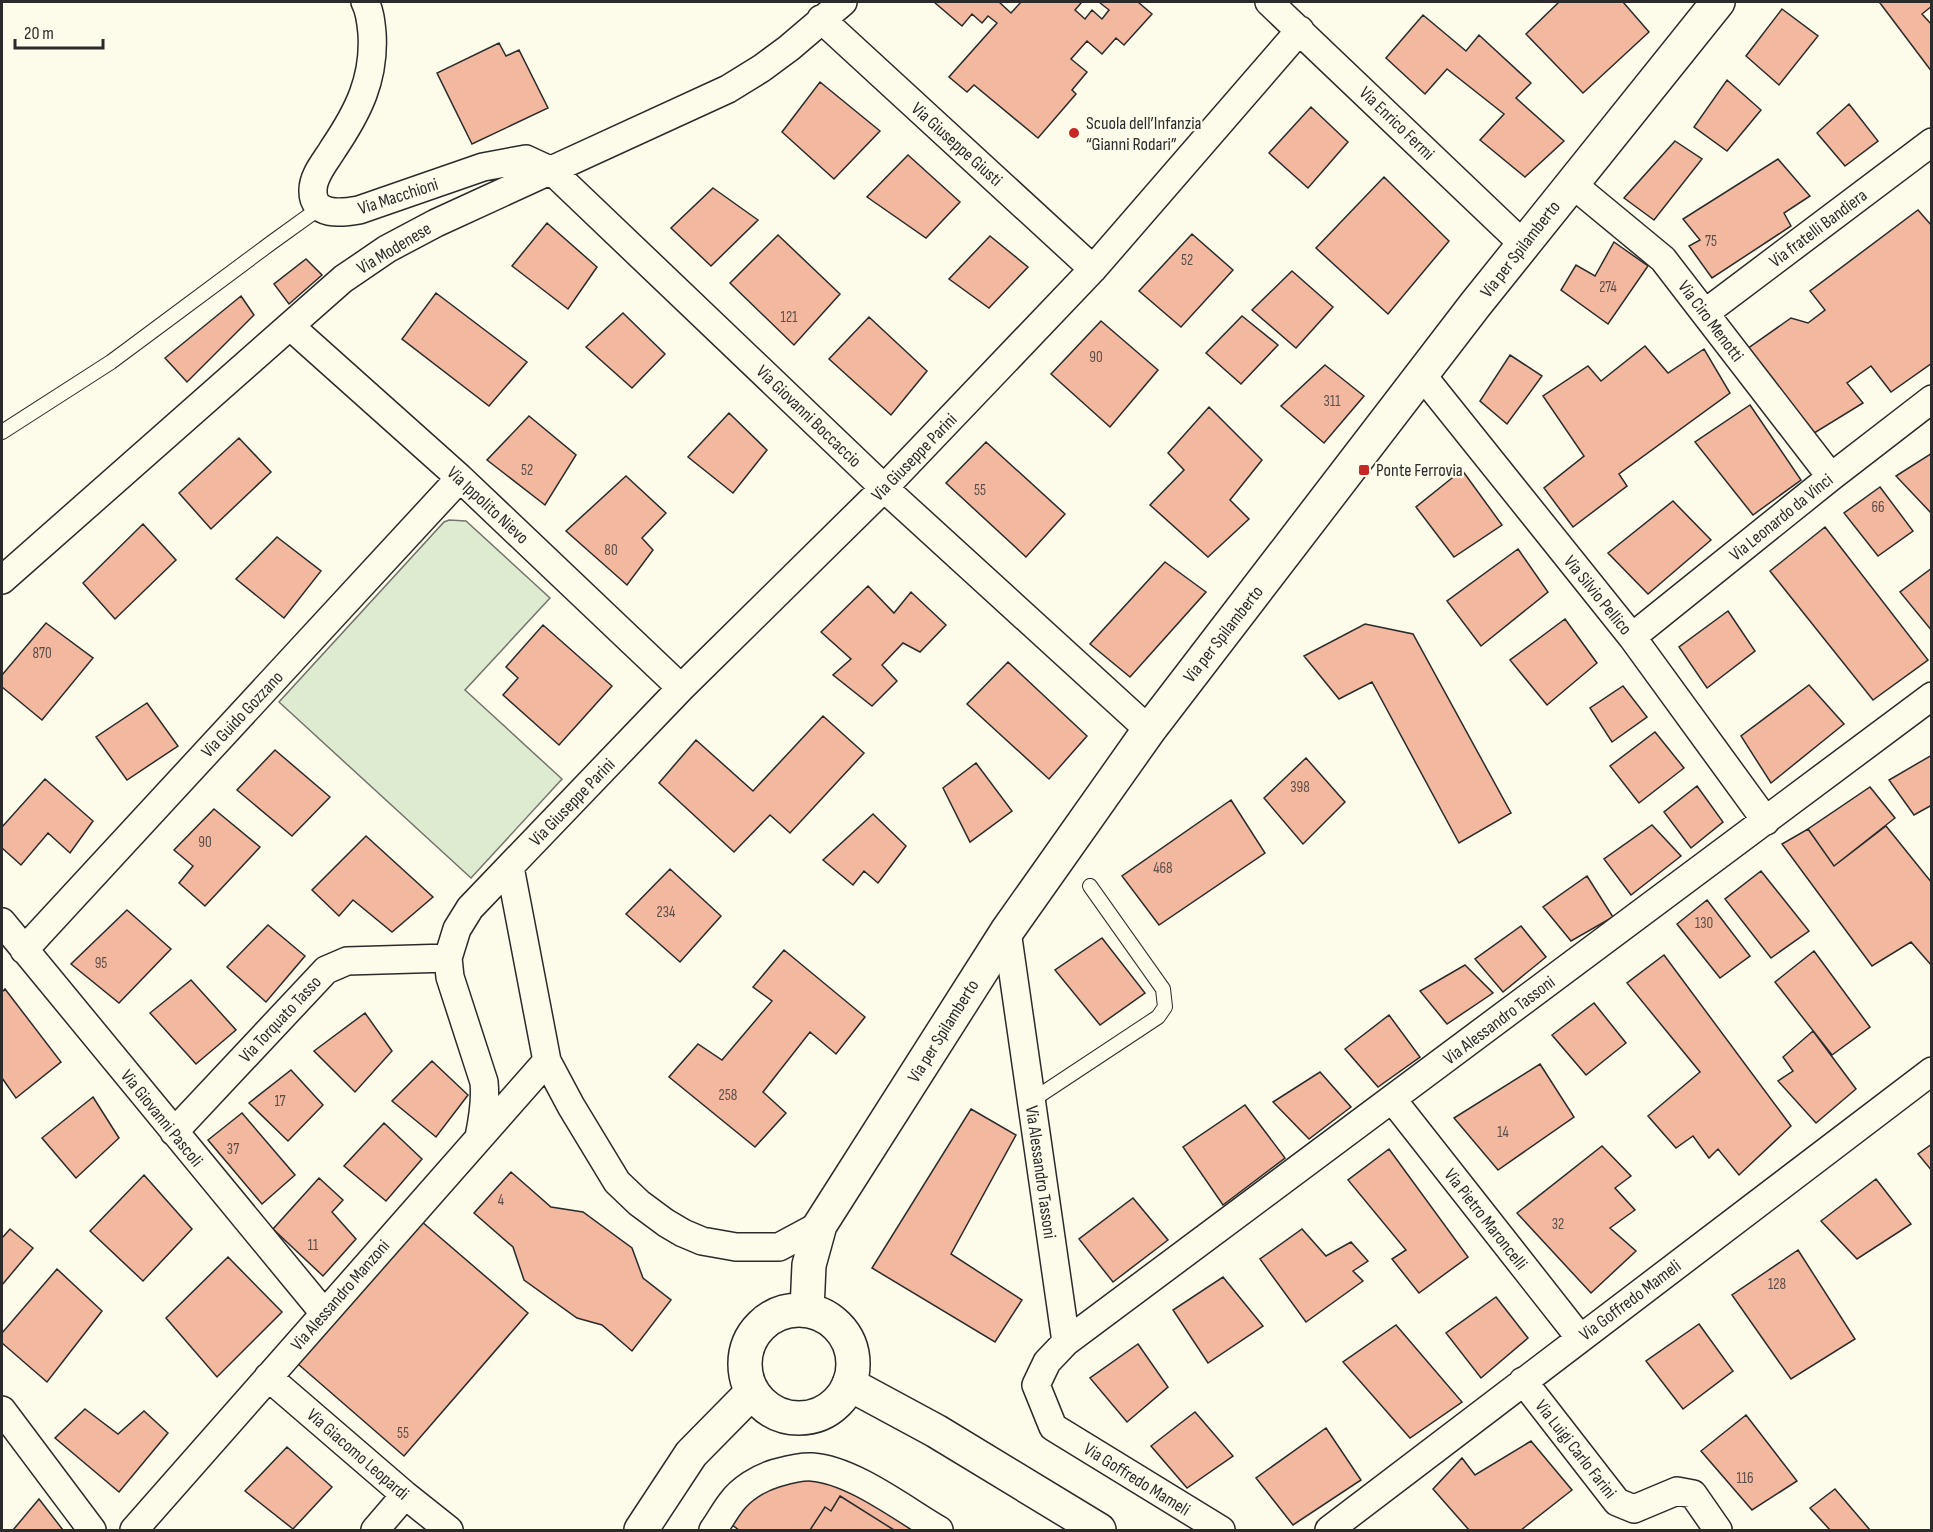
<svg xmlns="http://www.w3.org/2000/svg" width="1933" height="1532" font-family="'Sofia Sans Condensed',sans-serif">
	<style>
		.green { fill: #deebd1; stroke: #74746e; stroke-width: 1.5 }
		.building { fill: #f2b8a0; stroke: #2b2b2b; stroke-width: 1.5 }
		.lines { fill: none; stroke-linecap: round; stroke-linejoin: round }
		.lane-casing { stroke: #2b2b2b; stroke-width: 16 }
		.street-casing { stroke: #2b2b2b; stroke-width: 30 }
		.secondary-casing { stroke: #2b2b2b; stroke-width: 36 }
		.primary-casing { stroke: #2b2b2b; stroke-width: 36 }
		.lane { stroke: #fdfbea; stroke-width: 14 }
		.street { stroke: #fdfbea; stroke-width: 27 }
		.secondary { stroke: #fdfbea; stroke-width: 33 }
		.primary { stroke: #fdfbea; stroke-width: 33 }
		.poi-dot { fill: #c62828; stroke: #fdfbea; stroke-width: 2 }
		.labels { text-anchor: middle; stroke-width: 4.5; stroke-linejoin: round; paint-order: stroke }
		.number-label { font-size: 15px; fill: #5d4e48 }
		.poi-label { font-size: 18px; fill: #2b2b2b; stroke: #fdfbea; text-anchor: start }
		.street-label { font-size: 18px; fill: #2b2b2b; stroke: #fdfbea }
	</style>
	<rect width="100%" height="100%" fill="#fdfbea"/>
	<path class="green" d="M449,520L466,521L550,598L465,690L562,779L471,878L279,702L444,522Z"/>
	<path class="building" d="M934,2H999L1011,13L1021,2H1082L1075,10L1085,19L1092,10L1102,19L1109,10L1099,2H1138L1152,14L1124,45L1116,38L1102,54L1087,41L1071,59L1087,72L1072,90L1076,94L1038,138L974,85L967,92L949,77L997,23L988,16L982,23L972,14L962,26Z
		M1559,2H1623L1649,32L1583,93L1526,34Z
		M1881,2H1932V6L1922,14L1932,25V72L1880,3Z
		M1782,9L1818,36L1779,85L1746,56Z
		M1423,15L1466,51L1479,35L1531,83L1516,98L1564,141L1525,177L1480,140L1504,114L1447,69L1425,94L1386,58Z
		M499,43L506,56L519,50L548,108L472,144L437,73Z
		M1727,80L1761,110L1727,151L1694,127Z
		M820,82L880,131L834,179L782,132Z
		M1849,104L1878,141L1845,166L1817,133Z
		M1311,107L1348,142L1308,188L1269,153Z
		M1675,141L1702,159L1654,220L1624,198Z
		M908,155L960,202L926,238L867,197Z
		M1778,159L1810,196L1784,213L1791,226L1712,278L1689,246L1700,240L1683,219Z
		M1384,177L1449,241L1388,314L1316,248Z
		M713,188L758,220L711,266L671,228Z
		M1918,210L1932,226V363L1891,392L1871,366L1847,383L1863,403L1811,435L1747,349L1791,318L1808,323L1825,310L1810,291Z
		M547,223L597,267L568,309L512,266Z
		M1192,234L1233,270L1181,327L1139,291Z
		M778,235L840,294L794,345L730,283Z
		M990,236L1028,267L989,308L949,279Z
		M1614,242L1648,266L1608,324L1561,290L1576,265L1595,276Z
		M306,259L322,275L289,304L274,284Z
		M1292,271L1333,307L1296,348L1252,310Z
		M436,293L527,362L489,406L402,339Z
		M241,296L254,315L187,382L165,358Z
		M623,313L665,354L632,388L586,347Z
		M1242,316L1278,345L1241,384L1206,353Z
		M869,317L927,371L891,415L829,359Z
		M1101,321L1158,370L1110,427L1051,374Z
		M1645,346L1668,373L1704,349L1730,393L1619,474L1627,486L1573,527L1544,488L1584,456L1543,396L1588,366L1601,381Z
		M1510,355L1542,376L1507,424L1480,401Z
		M1325,365L1364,396L1324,443L1281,406Z
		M1750,405L1801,480L1753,515L1695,442Z
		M1209,407L1262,460L1230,500L1249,519L1208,557L1150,505L1184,470L1168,453Z
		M729,413L767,450L733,493L688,457Z
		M529,416L576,455L545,505L487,460Z
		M239,438L271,472L211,529L179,493Z
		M986,442L1065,514L1026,557L946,483Z
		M1932,453V514L1896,476Z
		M1462,470L1502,525L1454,557L1416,507Z
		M626,476L666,513L642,538L653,550L627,585L566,531Z
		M1880,487L1913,531L1878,556L1844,513Z
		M1673,501L1711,540L1648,594L1608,553Z
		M143,524L176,560L115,619L83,583Z
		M1825,527L1928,660L1873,700L1770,571Z
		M277,537L321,571L284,618L236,579Z
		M1518,549L1548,592L1481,646L1447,601Z
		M1165,562L1206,592L1130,677L1090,644Z
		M1932,568V631L1900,592Z
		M868,586L894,613L911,592L946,625L920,652L903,643L882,665L897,681L872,706L833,675L851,659L821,632Z
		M1728,611L1755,651L1707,688L1679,647Z
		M1565,619L1597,663L1547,705L1510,660Z
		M46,623L93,658L42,720L2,687V675Z
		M1365,624L1413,634L1511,813L1459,843L1372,682L1339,699L1304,656Z
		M543,625L612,686L559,745L503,695L518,678L506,667Z
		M1008,662L1087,736L1049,779L967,704Z
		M1809,685L1844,724L1771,783L1741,736Z
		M1623,686L1647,717L1612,742L1590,708Z
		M147,703L178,746L127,780L96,737Z
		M823,716L864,753L790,833L770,815L734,852L659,783L696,740L753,791Z
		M1655,732L1684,768L1639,803L1610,766Z
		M275,750L330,797L292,836L237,790Z
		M1932,755V805L1914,815L1889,780Z
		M1306,758L1345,802L1303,844L1264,798Z
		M976,763L1012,811L970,842L943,788Z
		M45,779L93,821L70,853L48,833L21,865L2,848V827Z
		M1697,786L1723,822L1691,848L1664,812Z
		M1870,787L1895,818L1834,866L1808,829Z
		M1231,800L1265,853L1159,925L1122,876Z
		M214,809L260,847L205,906L179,883L193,866L174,850Z
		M873,814L906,846L878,883L864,871L853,885L823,860Z
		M1652,825L1681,856L1631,895L1604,859Z
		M1886,826L1932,883V966L1911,942L1872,966L1782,844L1808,829L1834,866Z
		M366,836L433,897L392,932L353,900L339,916L312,890Z
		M670,869L721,916L680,962L626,914Z
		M1761,871L1809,931L1771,958L1725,899Z
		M1587,876L1613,917L1571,941L1543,907Z
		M1707,900L1750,956L1720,978L1677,924Z
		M127,910L171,949L119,1003L71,964Z
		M268,925L305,956L266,1002L227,967Z
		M1521,926L1546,957L1503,992L1475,959Z
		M1102,938L1145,993L1100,1025L1055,970Z
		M784,950L865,1017L836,1054L810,1032L763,1092L786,1113L755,1147L669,1077L698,1044L722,1060L772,1001L753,987Z
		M1814,951L1870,1027L1832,1055L1775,982Z
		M1664,955L1791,1126L1739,1175L1718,1149L1709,1158L1693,1136L1676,1148L1648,1116L1700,1072L1627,983Z
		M1465,965L1493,993L1447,1024L1420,991Z
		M191,980L236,1030L196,1064L150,1013Z
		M5,989L61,1062L16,1098L2,1078V992Z
		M1594,1003L1626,1043L1586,1075L1552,1035Z
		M365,1013L392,1051L355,1092L314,1051Z
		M1389,1015L1420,1057L1378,1087L1345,1049Z
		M1813,1031L1856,1089L1816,1123L1778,1081L1793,1071L1783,1057Z
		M432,1061L468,1095L436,1137L392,1101Z
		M1540,1064L1574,1117L1498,1170L1454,1118Z
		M291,1070L323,1105L288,1141L249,1103Z
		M1320,1072L1351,1107L1309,1139L1273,1102Z
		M93,1097L119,1138L76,1178L42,1138Z
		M1245,1105L1285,1158L1223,1205L1183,1147Z
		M971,1109L1016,1135L951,1254L1022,1300L995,1342L872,1268Z
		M242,1113L295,1175L262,1204L208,1140Z
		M384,1123L422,1159L386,1201L344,1166Z
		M1932,1144V1171L1918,1154Z
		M1602,1146L1631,1176L1615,1188L1635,1210L1610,1228L1636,1251L1591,1293L1517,1213Z
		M1389,1149L1468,1257L1419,1293L1392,1259L1406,1250L1348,1180Z
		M511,1172L551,1207L583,1212L632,1248L643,1278L671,1300L632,1351L602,1325L577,1318L524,1280L513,1247L474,1213Z
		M144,1175L192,1229L143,1281L90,1231Z
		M319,1178L343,1200L332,1212L356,1239L323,1276L273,1229Z
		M1876,1179L1911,1224L1857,1259L1821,1221Z
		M1133,1198L1168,1240L1113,1282L1079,1239Z
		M421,1221L528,1313L404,1456L298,1364Z
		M10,1229L33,1248L2,1285V1238Z
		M1302,1229L1326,1256L1351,1242L1368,1261L1353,1271L1363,1281L1306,1322L1260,1259Z
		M1798,1250L1855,1339L1791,1379L1732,1295Z
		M228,1257L282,1312L217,1377L166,1318Z
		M57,1269L102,1311L47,1382L2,1343V1333Z
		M1223,1277L1263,1326L1208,1363L1173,1310Z
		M1496,1297L1528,1338L1481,1378L1446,1333Z
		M1699,1324L1733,1371L1683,1409L1646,1361Z
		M1396,1325L1462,1402L1410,1438L1343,1362Z
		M1138,1344L1168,1387L1127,1422L1090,1378Z
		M85,1409L118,1434L144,1411L168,1433L119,1492L55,1438Z
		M1195,1412L1233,1456L1187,1488L1151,1446Z
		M1746,1415L1797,1481L1752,1510L1701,1451Z
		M1326,1428L1361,1480L1293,1525L1256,1478Z
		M1531,1441L1572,1490L1521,1530H1469L1433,1489L1462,1458L1475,1475Z
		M287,1447L332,1487L293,1529L245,1491Z
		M796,1476L838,1482L915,1530H894L840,1496L831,1511L825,1507L810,1530H739L725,1520L736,1506Z
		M1835,1489L1870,1530H1830L1810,1508Z
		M840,1496L894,1530H810L825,1507L831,1511Z
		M39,1499L63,1530H13Z"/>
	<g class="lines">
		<g class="lane-casing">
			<path id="lane" d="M2,432L111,362L271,243L321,207
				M1031,1101L1158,1017L1165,1007L1163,989L1090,886"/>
		</g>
		<g class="street-casing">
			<path id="street" d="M365,2C370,11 371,23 372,33C375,79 358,112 333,149C326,161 313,175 313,190C312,217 342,213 359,210L483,167L526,159L552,171L884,488L1149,730
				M1269,2L1524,245
				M821,19L1093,269
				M1571,183L1663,259L1831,477
				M1705,313L1932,142
				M290,326L460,478L681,688
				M1422,375L1632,637L1766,821
				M2,580L343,279L387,249L436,223L728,89L762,68L789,48L843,2
				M1632,637L1831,477L1932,399
				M510,867L547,1061L571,1106L617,1182L639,1203L666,1223L683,1233L702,1241L736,1247H779L820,1225
				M2,922L324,1313
				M1007,931L1066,1342
				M24,950L460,478
				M1392,1099L1580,1338
				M174,1132L326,970L347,961L448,958
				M479,1137C483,1118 486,1101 484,1082L450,977L448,958L457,929L470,908L681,688L884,488L1093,269L1300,30
				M268,1377L405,1495L449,1530
				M1523,1381L1617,1502L1634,1509L1677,1491L1693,1494L1718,1530
				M2,1410L92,1530
				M134,1530L547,1061
				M375,1530L405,1495
				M713,1530C719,1522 724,1512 731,1503C741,1489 759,1478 776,1473C787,1470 800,1466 812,1467C853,1470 903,1509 939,1530
				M1221,1530L1053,1427L1036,1385L1047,1362L1066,1342L1932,696
				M1329,1530L1932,1071"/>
		</g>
		<g class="secondary-casing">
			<path id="secondary" d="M849,1384L936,1431L1099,1530"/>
		</g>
		<g class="primary-casing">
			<path id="primary" d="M807,1310L809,1265L820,1225L1007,931L1149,730L1475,305L1718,2
				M745 1364a54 54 0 1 1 108 0a54 54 0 1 1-108 0Z
				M641,1530L691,1454L752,1392"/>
		</g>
		<use href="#lane" class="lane"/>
		<use href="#street" class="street"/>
		<use href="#secondary" class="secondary"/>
		<use href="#primary" class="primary"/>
	</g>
	<g class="poi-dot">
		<circle cx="1074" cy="133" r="6"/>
		<rect x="1358" y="464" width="12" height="12" rx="3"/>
	</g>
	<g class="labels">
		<g class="number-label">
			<text x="1711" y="246">75</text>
			<text x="1187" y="265">52</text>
			<text x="1608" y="292">274</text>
			<text x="789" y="322">121</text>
			<text x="1096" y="362">90</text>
			<text x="1332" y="406">311</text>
			<text x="527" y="475">52</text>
			<text x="980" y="495">55</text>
			<text x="1878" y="512">66</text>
			<text x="611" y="555">80</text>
			<text x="42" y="658">870</text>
			<text x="1300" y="792">398</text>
			<text x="205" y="847">90</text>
			<text x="1163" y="873">468</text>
			<text x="666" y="917">234</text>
			<text x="1704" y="928">130</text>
			<text x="101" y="968">95</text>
			<text x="728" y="1100">258</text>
			<text x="280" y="1106">17</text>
			<text x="1503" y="1137">14</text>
			<text x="233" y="1154">37</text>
			<text x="501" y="1205">4</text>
			<text x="1558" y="1229">32</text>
			<text x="313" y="1250">11</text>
			<text x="1777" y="1289">128</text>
			<text x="403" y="1438">55</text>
			<text x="1745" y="1483">116</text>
		</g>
		<g class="poi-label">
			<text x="1086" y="129">Scuola dell’Infanzia<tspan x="1086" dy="21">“Gianni Rodari”</tspan></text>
			<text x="1376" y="476">Ponte Ferrovia</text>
		</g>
		<g class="street-label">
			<text transform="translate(1397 123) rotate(44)" y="6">Via Enrico Fermi</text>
			<text transform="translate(957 144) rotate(42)" y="6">Via Giuseppe Giusti</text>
			<text transform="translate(398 196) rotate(-18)" y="6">Via Macchioni</text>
			<text transform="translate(1818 228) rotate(-37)" y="6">Via fratelli Bandiera</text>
			<text transform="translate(394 248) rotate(-31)" y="6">Via Modenese</text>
			<text transform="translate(1520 249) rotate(-52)" y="6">Via per Spilamberto</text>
			<text transform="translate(1711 321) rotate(53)" y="6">Via Ciro Menotti</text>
			<text transform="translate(809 416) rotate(44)" y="6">Via Giovanni Boccaccio</text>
			<text transform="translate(914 457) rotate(-46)" y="6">Via Giuseppe Parini</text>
			<text transform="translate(488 505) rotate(43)" y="6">Via Ippolito Nievo</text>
			<text transform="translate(1781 517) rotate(-39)" y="6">Via Leonardo da Vinci</text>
			<text transform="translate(1598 595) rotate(51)" y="6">Via Silvio Pellico</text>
			<text transform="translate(1223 634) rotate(-52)" y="6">Via per Spilamberto</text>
			<text transform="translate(242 714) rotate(-47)" y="6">Via Guido Gozzano</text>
			<text transform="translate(572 802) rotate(-46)" y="6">Via Giuseppe Parini</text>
			<text transform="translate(280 1019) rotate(-47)" y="6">Via Torquato Tasso</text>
			<text transform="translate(1499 1020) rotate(-37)" y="6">Via Alessandro Tassoni</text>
			<text transform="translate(943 1031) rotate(-58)" y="6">Via per Spilamberto</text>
			<text transform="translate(162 1118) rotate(51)" y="6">Via Giovanni Pascoli</text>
			<text transform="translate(1041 1172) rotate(82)" y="6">Via Alessandro Tassoni</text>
			<text transform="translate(1486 1219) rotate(52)" y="6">Via Pietro Maroncelli</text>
			<text transform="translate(340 1295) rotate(-49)" y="6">Via Alessandro Manzoni</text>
			<text transform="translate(1630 1300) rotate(-37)" y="6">Via Goffredo Mameli</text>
			<text transform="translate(1576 1449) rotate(52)" y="6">Via Luigi Carlo Farini</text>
			<text transform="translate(358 1454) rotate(41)" y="6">Via Giacomo Leopardi</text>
			<text transform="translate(1137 1479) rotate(32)" y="6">Via Goffredo Mameli</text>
		</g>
	</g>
	<rect width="1933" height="1532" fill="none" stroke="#2b2b2b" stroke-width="6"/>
	<path d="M15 39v9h88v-9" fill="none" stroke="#2b2b2b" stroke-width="3"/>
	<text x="24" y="39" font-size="18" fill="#2b2b2b" stroke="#fdfbea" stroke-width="4.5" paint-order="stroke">20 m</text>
</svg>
